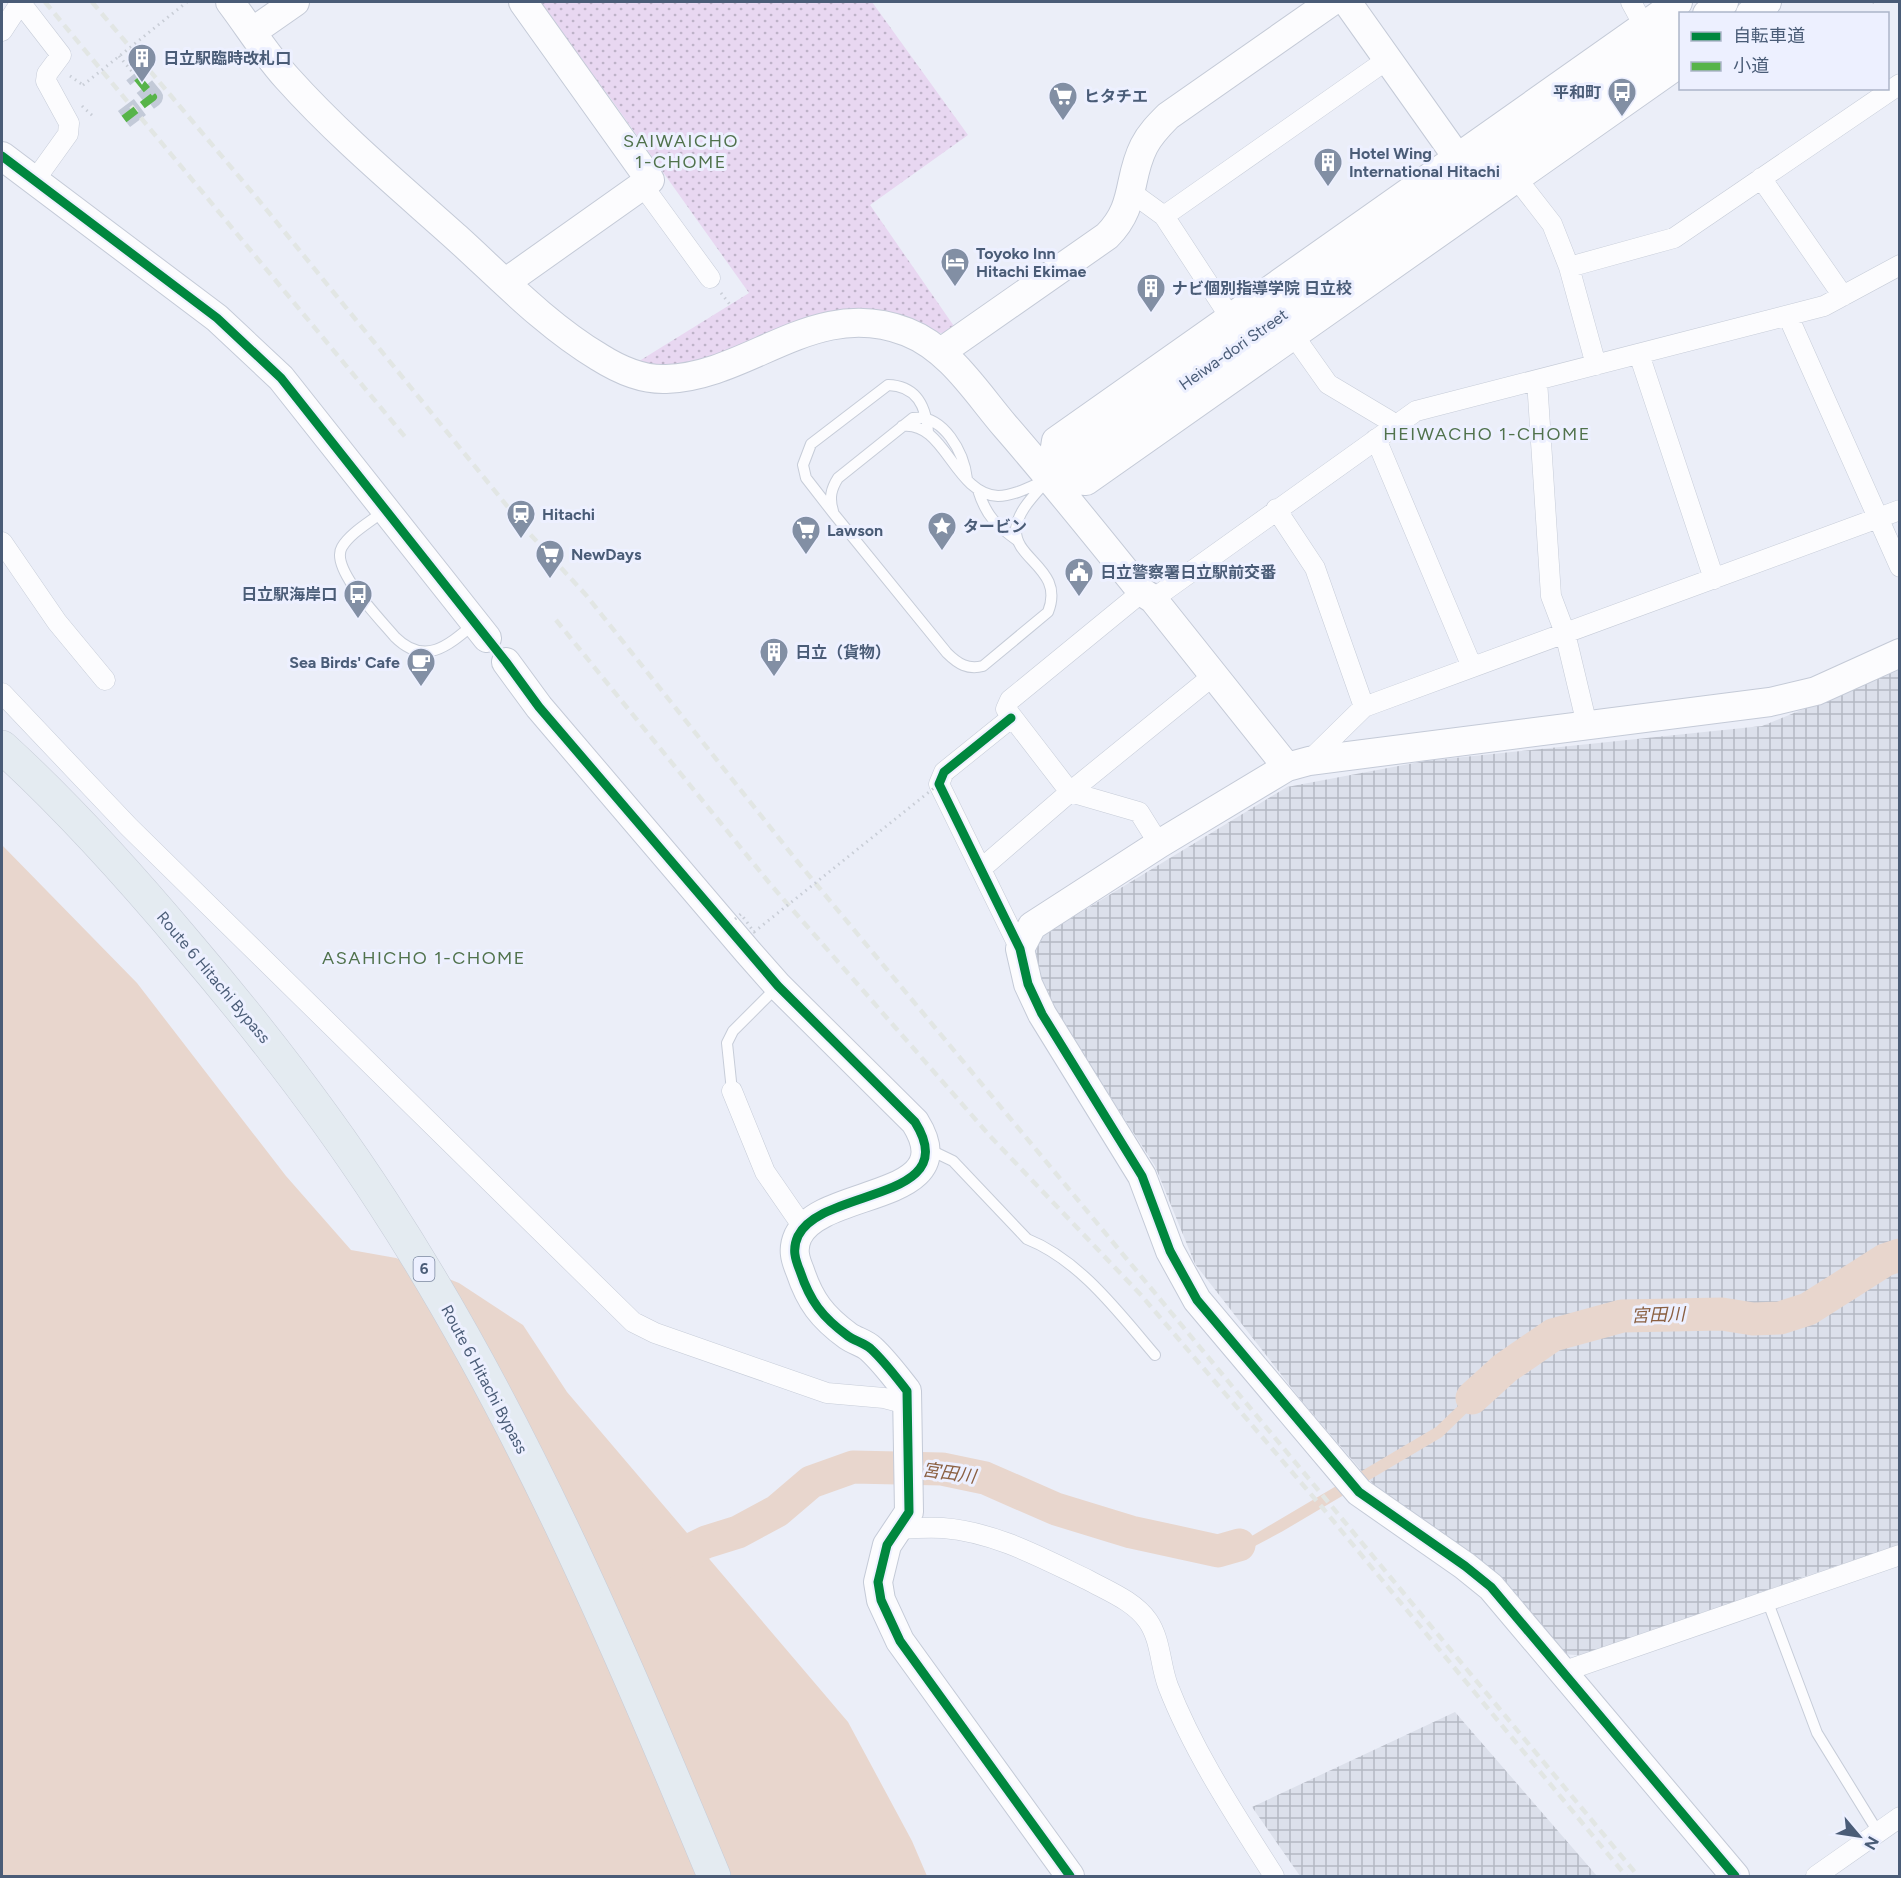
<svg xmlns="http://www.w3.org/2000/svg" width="1901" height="1878" font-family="Figtree,'Noto Sans JP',sans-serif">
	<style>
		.industrial { fill: url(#industrial-grid) }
		.park { fill: url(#park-dots) }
		.water { fill: #e8d6cd }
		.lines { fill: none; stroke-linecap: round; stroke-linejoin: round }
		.river { stroke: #e8d6cd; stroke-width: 33 }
		.street-tunnel { stroke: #c3cad8; stroke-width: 20; stroke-dasharray: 20 10; stroke-linecap: butt }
		.lane-casing { stroke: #c6ccd8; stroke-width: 12 }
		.street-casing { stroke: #c6ccd8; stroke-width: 21 }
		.secondary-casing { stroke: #c4cad7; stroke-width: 30 }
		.highway-casing { stroke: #c6ccd7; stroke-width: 34 }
		.path { stroke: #c8cdd6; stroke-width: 3; stroke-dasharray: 1.5 4.5; stroke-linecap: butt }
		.lane { stroke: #fcfcfe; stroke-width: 10 }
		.street { stroke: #fcfcfe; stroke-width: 20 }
		.secondary { stroke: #fcfcfe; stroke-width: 28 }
		.highway { stroke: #e4ebf1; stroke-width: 33 }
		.rail { stroke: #e2e6e4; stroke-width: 4.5; stroke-dasharray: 9 6; stroke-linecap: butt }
		.path-bridge { stroke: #c8cdd6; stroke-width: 3; stroke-dasharray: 1.5 4.5; stroke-linecap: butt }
		.quiet { stroke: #57b449; stroke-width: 8; stroke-dasharray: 15 8; stroke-linecap: butt }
		.cycleway-casing { stroke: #edf0ff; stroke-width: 13 }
		.cycleway { stroke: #00873e; stroke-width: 9 }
		.labels { text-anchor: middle; stroke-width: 6; stroke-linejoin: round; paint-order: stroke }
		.shield { fill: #edf0ff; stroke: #7b88a0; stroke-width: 1.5 }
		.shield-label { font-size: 15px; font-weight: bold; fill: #4a5c77 }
		.poi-label { font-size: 16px; font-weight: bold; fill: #4a5c77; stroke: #edf0ff; text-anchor: start }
		.street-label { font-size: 16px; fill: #4a5c77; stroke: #edf0ff }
		.neighbourhood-label { font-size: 18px; letter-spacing: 1.5px; fill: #50724c; stroke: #edf0ff }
		.water-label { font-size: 18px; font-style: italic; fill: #8b6042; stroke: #edf0ff }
	</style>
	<defs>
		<pattern id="industrial-grid" width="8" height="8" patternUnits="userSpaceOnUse" patternTransform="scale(1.5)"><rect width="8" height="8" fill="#dce0eb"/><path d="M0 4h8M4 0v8" fill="none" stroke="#b4b9c3"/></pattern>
		<pattern id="park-dots" width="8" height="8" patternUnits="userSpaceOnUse" patternTransform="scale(1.5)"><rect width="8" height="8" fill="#e8d7f1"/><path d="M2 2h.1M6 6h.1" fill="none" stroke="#beb2c8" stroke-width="1.8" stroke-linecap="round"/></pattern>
	</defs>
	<rect width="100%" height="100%" fill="#ebeef8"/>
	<path class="industrial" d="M1899,670V1545L1803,1577L1588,1656L1562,1654L1384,1497L1301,1400L1195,1264L1155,1166L1042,991L1033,954L1045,934L1287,787L1425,761L1762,726Z
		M1455,1712L1597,1876H1300L1252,1807Z"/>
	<path class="park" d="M536,2H872L968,135L870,205L956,329C943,338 927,330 915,323L728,351L661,370L636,363L749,293L611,99Z"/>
	<path class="water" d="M2,845L137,983L286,1176L351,1250L396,1258L459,1283L523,1325L567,1392L848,1722L912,1841L927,1876H2Z
		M1502,1364L1508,1373L1442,1437L1283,1531L1255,1546L1217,1557L1194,1554L1196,1540L1218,1544L1245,1540L1436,1427Z"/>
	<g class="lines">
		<path class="river" d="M1472,1398L1505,1368L1553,1335L1622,1316L1722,1314L1753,1319L1780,1318L1808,1309L1885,1260L1900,1255
			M659,1565L706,1542L738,1532L777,1511L811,1482L853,1467L942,1469L985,1478L1056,1509L1131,1532L1218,1551L1239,1545"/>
		<path class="street-tunnel" d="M124,119L153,97L134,74"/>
		<g class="lane-casing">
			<path id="lane" d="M902,426C945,420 954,494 998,496C1014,496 1032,486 1046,480
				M928,432C926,406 917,386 888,385L811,444L803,465L806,478L834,514L947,653C958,664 968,670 983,666L1048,612C1065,569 1014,560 1016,529C1018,509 1037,493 1049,478
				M978,490C986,516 996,525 1018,541
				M385,510C372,521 351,532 342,547C329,568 381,620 395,637C425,667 449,645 475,623
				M833,511C829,498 831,489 838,478L913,418C944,414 964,453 967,479
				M732,1091L727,1043L733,1031L778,986
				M926,1148L953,1161L1027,1239C1080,1260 1119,1313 1155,1355
				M1767,1600L1817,1733L1878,1832"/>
		</g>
		<g class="street-casing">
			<path id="street" d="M20,2L61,55L47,74L46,81L69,123L68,134L35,180
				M1631,2L1650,37
				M2,31L21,2
				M1510,170L1552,224L1569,267L1596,365
				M1761,178L1843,296
				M643,186L710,278
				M1131,192L1164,216L1388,59
				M1164,216L1230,317L1241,320
				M1569,267L1674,238L1900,84
				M1788,316L1900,567
				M1283,332L1294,336L1328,384L1395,424
				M1639,354L1714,579
				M1537,380L1551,596L1565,633L1587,725
				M1376,439L1472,667
				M1276,509L1315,568L1364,707
				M2,542L57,622L105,680
				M1142,592L1010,700L1006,709L1070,792L1139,812L1159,844
				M1153,599L1416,411L1824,306L1900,265
				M2,693L129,827L633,1322L655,1333L827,1393L884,1398L907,1404
				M1011,718L944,772L939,784L1020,949
				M1309,761L1364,707L1900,510
				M982,868L1070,792L1214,675
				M732,1091L765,1172L803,1227
				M898,1529C913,1528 928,1527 943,1528C995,1532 1042,1558 1088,1580C1108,1591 1134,1601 1148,1621C1161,1640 1160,1665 1168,1686C1194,1753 1236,1816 1274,1876
				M1562,1672L1900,1555
				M1816,1876L1900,1817"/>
		</g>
		<g class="secondary-casing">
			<path id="secondary" d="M230,2C249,27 266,55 287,78C339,136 399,186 457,238C502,279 547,326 599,357C618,369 643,380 666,379C751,376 815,296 907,332C950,349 976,392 1005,426C1052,480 1097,536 1142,592L1153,599L1287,767
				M1347,2L1467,171
				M1707,14L1724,2
				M1750,14L1767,2
				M252,32L295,2
				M2,156L217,318L281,378L487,638
				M506,282L650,180L523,2
				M941,352L1107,236C1137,206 1127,179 1144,146C1150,134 1159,125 1168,116L1331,2
				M1050,478L1056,441L1678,2
				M1050,478L1680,32
				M1050,478L1086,481L1680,63
				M506,662L539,707L748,952L778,986L915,1122C965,1202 822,1187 798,1236C792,1249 795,1259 800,1271C810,1301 822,1317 848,1336C855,1341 865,1343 871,1349C885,1362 896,1377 907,1391L909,1512L887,1545L878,1582L881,1600L900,1641L1070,1876
				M1735,1876L1491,1587L1465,1566L1359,1492L1197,1300L1170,1251L1142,1176L1042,1014L1028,984L1020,949L1032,926L1159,844L1287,767L1309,761L1770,702L1816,691L1900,653"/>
		</g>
		<g class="highway-casing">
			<path id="highway" d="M2,747C69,808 129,875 187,944C257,1026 324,1112 383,1203C520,1413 618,1645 714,1876"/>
		</g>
		<path class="path" d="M1873,2L1875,3
			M119,56L134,74
			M70,76L83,85
			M82,106L94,117
			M721,293L731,306"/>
		<use href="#lane" class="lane"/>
		<use href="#street" class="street"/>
		<use href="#secondary" class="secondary"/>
		<use href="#highway" class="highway"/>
		<path class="rail" d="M45,2L406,438
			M92,2L257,198L529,533L586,595L797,861L1638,1876
			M556,620L771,885L990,1136L1141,1295L1321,1506L1626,1876"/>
		<path class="path-bridge" d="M83,85L187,2
			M726,927L741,914L754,932L939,784"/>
		<path class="quiet" d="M124,119L153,97L134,74"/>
		<g class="cycleway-casing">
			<path id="cycleway" d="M2,156L217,318L281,378L506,662L539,707L778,986L915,1122C965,1202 822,1187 798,1236C792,1249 795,1259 800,1271C810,1301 822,1317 848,1336C855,1341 865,1343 871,1349C885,1362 896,1377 907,1391L909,1512L887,1545L878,1582L881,1600L900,1641L1070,1876
				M1011,718L944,772L939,784L1020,949L1028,984L1042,1014L1142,1176L1170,1251L1197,1300L1359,1492L1465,1566L1491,1587L1735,1876"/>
		</g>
		<use href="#cycleway" class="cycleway"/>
	</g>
	<defs>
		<g id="building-pin" transform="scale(1.5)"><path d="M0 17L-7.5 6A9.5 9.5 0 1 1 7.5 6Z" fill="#828fa4" stroke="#edf0ff"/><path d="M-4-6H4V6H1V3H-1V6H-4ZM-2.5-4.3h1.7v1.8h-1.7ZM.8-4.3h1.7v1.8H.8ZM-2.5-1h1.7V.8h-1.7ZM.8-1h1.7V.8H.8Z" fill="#fff"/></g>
		<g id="bus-pin" transform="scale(1.5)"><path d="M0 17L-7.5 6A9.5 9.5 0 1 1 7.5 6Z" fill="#828fa4" stroke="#edf0ff"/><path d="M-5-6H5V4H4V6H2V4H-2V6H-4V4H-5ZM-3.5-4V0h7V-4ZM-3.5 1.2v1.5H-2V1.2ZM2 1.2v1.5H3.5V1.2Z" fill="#fff"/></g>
		<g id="supermarket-pin" transform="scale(1.5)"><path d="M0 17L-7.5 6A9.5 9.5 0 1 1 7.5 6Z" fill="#828fa4" stroke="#edf0ff"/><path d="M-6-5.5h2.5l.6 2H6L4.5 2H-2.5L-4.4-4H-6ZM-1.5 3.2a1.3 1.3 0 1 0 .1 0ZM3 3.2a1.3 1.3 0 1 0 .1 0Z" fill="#fff"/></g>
		<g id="hotel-pin" transform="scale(1.5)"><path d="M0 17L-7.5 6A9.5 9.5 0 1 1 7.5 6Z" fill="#828fa4" stroke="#edf0ff"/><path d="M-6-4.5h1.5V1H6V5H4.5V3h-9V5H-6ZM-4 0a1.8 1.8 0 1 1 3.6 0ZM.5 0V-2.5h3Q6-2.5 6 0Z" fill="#fff"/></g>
		<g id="station-pin" transform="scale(1.5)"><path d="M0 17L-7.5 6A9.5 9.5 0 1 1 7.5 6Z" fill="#828fa4" stroke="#edf0ff"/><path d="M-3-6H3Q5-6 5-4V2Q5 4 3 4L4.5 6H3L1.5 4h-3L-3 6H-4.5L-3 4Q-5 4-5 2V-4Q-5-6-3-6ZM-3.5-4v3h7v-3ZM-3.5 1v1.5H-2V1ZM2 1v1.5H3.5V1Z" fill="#fff"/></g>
		<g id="sight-pin" transform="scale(1.5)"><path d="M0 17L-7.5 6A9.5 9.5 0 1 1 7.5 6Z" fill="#828fa4" stroke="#edf0ff"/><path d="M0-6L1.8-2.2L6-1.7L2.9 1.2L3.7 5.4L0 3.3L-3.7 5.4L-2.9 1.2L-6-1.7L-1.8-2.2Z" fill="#fff"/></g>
		<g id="civic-pin" transform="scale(1.5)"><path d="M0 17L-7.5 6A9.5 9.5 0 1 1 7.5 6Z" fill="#828fa4" stroke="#edf0ff"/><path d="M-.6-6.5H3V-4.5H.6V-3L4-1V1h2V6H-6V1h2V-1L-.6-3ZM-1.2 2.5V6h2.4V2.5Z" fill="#fff"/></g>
		<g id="cafe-pin" transform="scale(1.5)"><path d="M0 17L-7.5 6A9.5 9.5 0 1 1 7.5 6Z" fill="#828fa4" stroke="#edf0ff"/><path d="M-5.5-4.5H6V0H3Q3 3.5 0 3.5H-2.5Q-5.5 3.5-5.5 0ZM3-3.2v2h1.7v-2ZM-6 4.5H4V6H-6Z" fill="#fff"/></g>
	</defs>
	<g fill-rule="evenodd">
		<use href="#building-pin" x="142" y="58"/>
		<use href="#bus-pin" x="1622" y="92"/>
		<use href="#supermarket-pin" x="1063" y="96"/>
		<use href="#building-pin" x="1328" y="162"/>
		<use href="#hotel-pin" x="955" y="262"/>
		<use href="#building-pin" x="1151" y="288"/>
		<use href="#station-pin" x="521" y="514"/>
		<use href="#sight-pin" x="942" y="526"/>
		<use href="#supermarket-pin" x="806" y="530"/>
		<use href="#supermarket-pin" x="550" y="554"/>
		<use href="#civic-pin" x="1079" y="572"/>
		<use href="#bus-pin" x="358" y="594"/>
		<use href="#building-pin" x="774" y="652"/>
		<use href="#cafe-pin" x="421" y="662"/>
	</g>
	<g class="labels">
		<rect class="shield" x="413.5" y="1257" width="21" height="24" rx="4.5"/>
		<g class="shield-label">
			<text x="424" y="1274">6</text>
		</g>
		<g class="poi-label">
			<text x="163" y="64">日立駅臨時改札口</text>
			<text x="1601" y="98" text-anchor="end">平和町</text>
			<text x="1084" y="102">ヒタチエ</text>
			<text x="1349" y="159">Hotel Wing<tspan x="1349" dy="18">International Hitachi</tspan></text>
			<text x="976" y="259">Toyoko Inn<tspan x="976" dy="18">Hitachi Ekimae</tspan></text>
			<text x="1172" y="294">ナビ個別指導学院 日立校</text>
			<text x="542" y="520">Hitachi</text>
			<text x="963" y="532">タービン</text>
			<text x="827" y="536">Lawson</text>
			<text x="571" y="560">NewDays</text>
			<text x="1100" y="578">日立警察署日立駅前交番</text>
			<text x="337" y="600" text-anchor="end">日立駅海岸口</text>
			<text x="795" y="658">日立（貨物）</text>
			<text x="400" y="668" text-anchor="end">Sea Birds' Cafe</text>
		</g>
		<g class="street-label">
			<text transform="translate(1233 349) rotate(-35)" y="6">Heiwa-dori Street</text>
			<text transform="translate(214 977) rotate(50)" y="6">Route 6 Hitachi Bypass</text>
			<text transform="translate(485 1379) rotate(62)" y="6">Route 6 Hitachi Bypass</text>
		</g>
		<g class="neighbourhood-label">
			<text x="681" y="147">SAIWAICHO<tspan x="681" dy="21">1-CHOME</tspan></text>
			<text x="1487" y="440">HEIWACHO 1-CHOME</text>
			<text x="424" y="964">ASAHICHO 1-CHOME</text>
		</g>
		<g class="water-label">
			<text transform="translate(1658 1315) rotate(-2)" y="6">宮田川</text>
			<text transform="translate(949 1473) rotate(8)" y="6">宮田川</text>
		</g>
	</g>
	<rect width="1901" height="1878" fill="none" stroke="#4a5c77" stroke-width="6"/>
	<rect x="1679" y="12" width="210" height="78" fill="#edf0ff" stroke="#acb5c9" stroke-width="1.5"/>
	<rect x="1691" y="32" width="30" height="9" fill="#00873e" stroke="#acb5c9" stroke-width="1.5"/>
	<text x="1733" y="42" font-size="18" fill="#4a5c77">自転車道</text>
	<rect x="1691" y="62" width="30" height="9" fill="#57b449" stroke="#acb5c9" stroke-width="1.5"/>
	<text x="1733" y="72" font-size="18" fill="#4a5c77">小道</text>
	<g transform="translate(1859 1836) rotate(119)" stroke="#edf0ff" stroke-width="4.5" paint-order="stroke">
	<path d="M0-4.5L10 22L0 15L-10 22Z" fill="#4a5c77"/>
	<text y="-9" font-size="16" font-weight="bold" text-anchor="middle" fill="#4a5c77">N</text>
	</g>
</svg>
